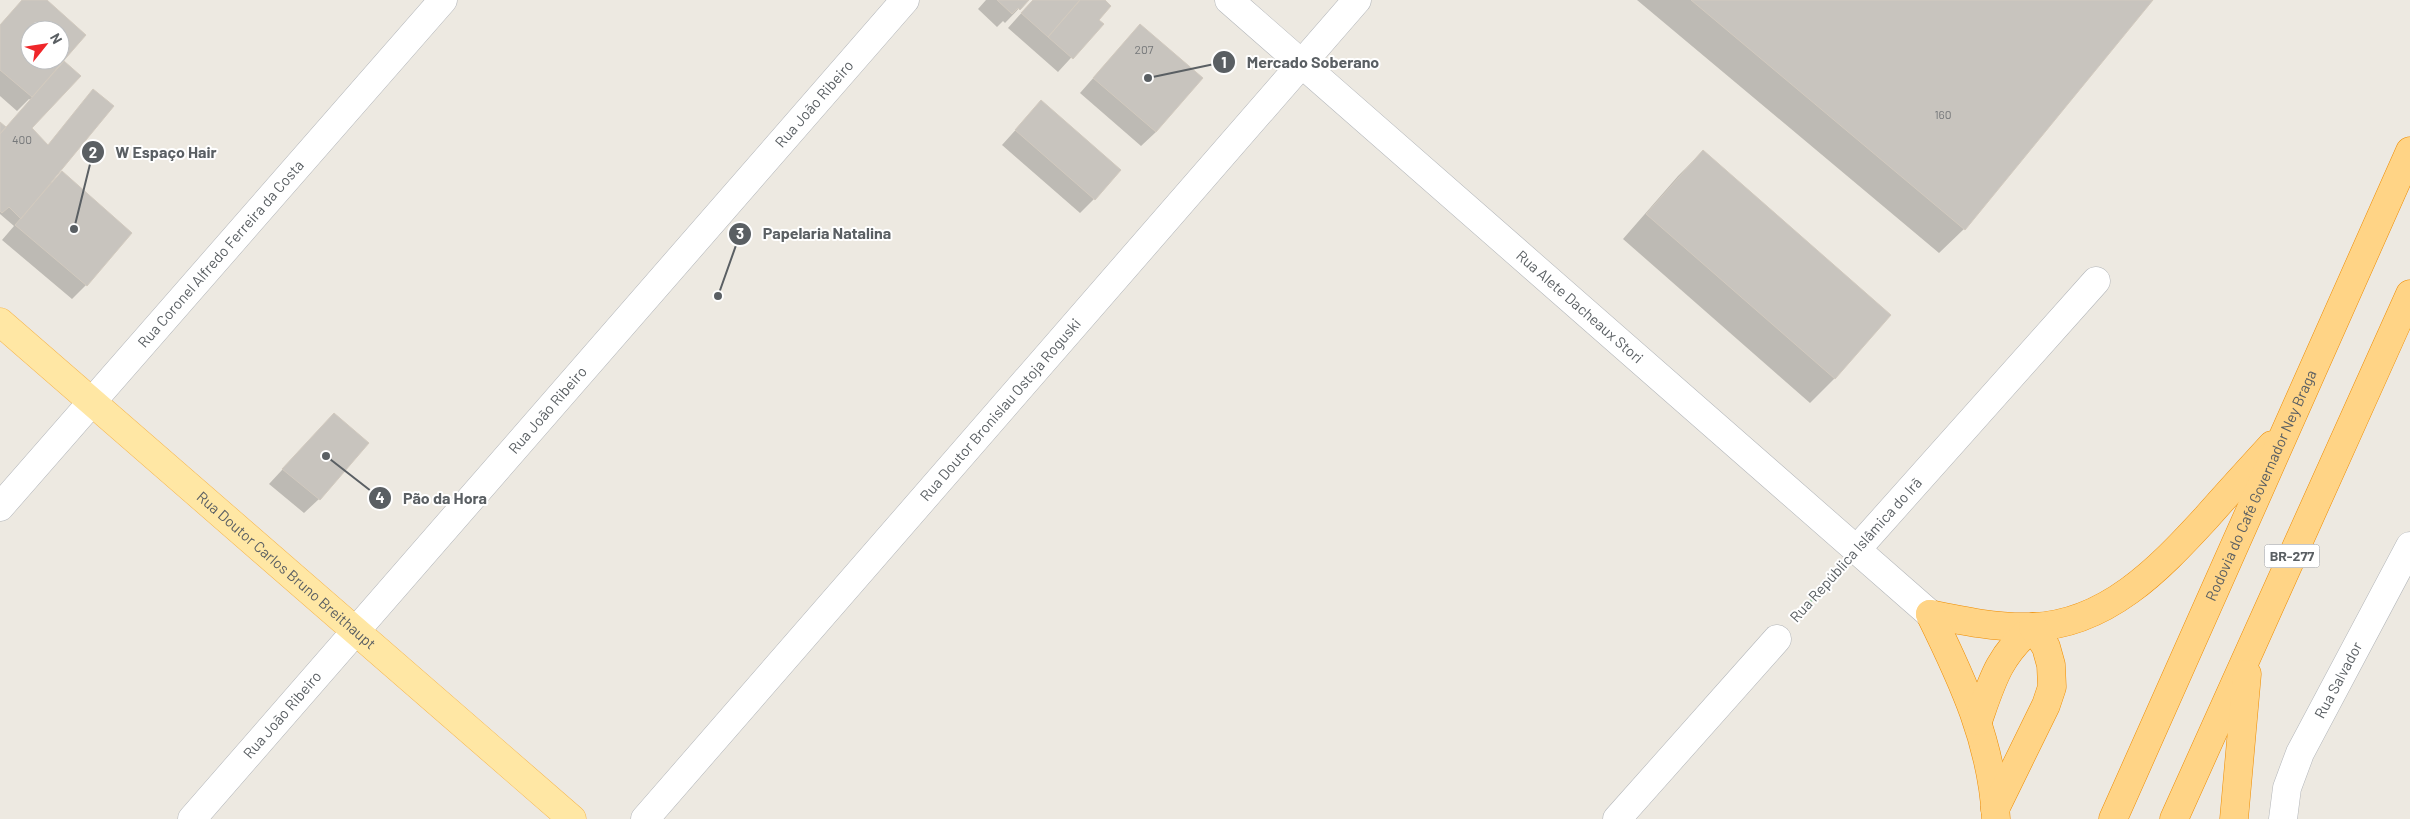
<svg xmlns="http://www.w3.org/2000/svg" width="2410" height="819" font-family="Barlow,sans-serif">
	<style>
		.shadow { fill: #0003; fill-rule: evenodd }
		.building { fill: #c8c4be; stroke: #d2cabf; fill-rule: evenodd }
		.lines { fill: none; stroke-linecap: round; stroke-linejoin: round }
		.minor-casing { stroke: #b2b5b9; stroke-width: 29 }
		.major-casing { stroke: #f6b751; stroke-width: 29 }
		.highway-casing { stroke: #ee8c00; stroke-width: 29 }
		.path { stroke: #95c79e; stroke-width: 3; stroke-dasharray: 5 2.5; stroke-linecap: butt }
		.minor { stroke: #fff; stroke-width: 28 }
		.major { stroke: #ffe7a4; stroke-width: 28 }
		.highway { stroke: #ffd486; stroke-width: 28 }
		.labels { text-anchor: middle; stroke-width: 4; stroke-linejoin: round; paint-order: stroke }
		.number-label { font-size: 12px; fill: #76787a }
		.shield { fill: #fff; stroke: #8c8f92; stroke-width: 1 }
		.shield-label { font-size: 14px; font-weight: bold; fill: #5a5f63 }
		.street-label { font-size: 15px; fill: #5a5f63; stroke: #fff }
		.leader { fill: none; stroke: #5a5f63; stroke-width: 2 }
		.callout-dot { fill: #5a5f63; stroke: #fff; stroke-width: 2 }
		.mark-label { font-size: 15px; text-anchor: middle; font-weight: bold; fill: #fff }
		.callout-label { font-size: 16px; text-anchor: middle; font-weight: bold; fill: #5a5f63; stroke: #fff; stroke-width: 4; stroke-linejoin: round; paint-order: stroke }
	</style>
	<rect width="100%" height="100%" fill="#ede9e1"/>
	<path class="shadow" d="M23,0H45L85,35L55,70L56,71L30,128L48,146L93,90L50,181L52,183L62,172L86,285L72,299L2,240L14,226L0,214V123L6,128L31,100L29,99L17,111L0,96V25ZM30,30H60V60H30Z
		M986,0H1027L1005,23L1003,21L997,27L978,9Z
		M1033,0H1103L1097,20L1102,24L1058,72L1008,28Z
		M1637,0H2151L1964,229L1939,253Z
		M1140,25L1156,132L1141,146L1080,93Z
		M1041,102L1094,199L1080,213L1002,145Z
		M1703,151L1890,315L1834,379L1810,403L1623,239L1678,176Z
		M320,429L319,499L304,513L269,484Z"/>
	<path class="building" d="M22,0H47L86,35L32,97L0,70V25ZM30,30H60V60H30Z
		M997,0H1029L1020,10L1018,8L1012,14Z
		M1033,0H1080L1048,37L1021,13Z
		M1080,0H1105L1111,6L1099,20L1104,24L1073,59L1048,37Z
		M1691,0H2153L1965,230Z
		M1140,24L1203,78L1156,132L1093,78Z
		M64,61L81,76L32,128L48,145L93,89L114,106L21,219L9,207L2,213L0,211V134Z
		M1041,100L1121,170L1095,200L1015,130Z
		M0,122L6,127L0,134Z
		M1703,150L1891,315L1835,379L1646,214Z
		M62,171L132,233L87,286L15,225Z
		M334,413L369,443L320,500L282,469Z"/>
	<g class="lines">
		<g class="minor-casing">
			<g id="minor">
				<path id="s1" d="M1229,0L1930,614"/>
				<path id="s2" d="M0,507L443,0"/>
				<path d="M1857,549L2096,281"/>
				<path id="s3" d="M192,819L905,0"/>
				<path id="s4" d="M645,819L1357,0"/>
				<path d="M1617,819L1777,639"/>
				<path id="s5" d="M2283,819L2287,788L2300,753L2410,546"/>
			</g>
		</g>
		<g class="major-casing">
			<g id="major">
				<path id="s6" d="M0,322L572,819"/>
			</g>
		</g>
		<g class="highway-casing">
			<g id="highway">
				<path d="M1930,614C1963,621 1997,628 2031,627C2106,625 2159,569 2206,518C2228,493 2250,469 2272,445"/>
				<path d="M1930,614C1963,681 1992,743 1996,819"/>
				<path d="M1978,721C1992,681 1999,655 2033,627"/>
				<path d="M1995,809L2046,705L2052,687L2051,665L2046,647L2033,627"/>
				<path id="s7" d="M2113,819L2410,151"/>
				<path d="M2174,819L2410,294"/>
				<path d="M2234,819L2247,674"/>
			</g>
		</g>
		<path class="path" d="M1799,614L1835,574"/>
		<use href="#minor" class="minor"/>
		<use href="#major" class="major"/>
		<use href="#highway" class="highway"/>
	</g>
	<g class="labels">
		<g class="number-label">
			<text x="1144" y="54">207</text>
			<text x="1943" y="119">160</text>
			<text x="22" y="144">400</text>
		</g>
		<rect class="shield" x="2264.5" y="544.5" width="55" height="23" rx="4"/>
		<g class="shield-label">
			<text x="2292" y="561">BR-277</text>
		</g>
		<g class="street-label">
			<text dy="5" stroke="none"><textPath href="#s3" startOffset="948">Rua João Ribeiro</textPath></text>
			<text dy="5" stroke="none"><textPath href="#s2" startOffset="336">Rua Coronel Alfredo Ferreira da Costa</textPath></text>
			<text dy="5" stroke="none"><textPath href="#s1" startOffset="466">Rua Alete Dacheaux Stori</textPath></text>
			<text dy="5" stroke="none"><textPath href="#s3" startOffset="542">Rua João Ribeiro</textPath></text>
			<text dy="5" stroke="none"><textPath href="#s4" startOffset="542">Rua Doutor Bronislau Ostoja Roguski</textPath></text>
			<text dy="5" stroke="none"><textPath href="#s7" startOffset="365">Rodovia do Café Governador Ney Braga</textPath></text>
			<text transform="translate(1856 550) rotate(-48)" y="5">Rua República Islâmica do Irã</text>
			<text dy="5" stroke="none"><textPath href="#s6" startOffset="379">Rua Doutor Carlos Bruno Breithaupt</textPath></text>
			<text dy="5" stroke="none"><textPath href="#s5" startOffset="151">Rua Salvador</textPath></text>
			<text dy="5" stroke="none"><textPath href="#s3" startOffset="138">Rua João Ribeiro</textPath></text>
		</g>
	</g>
	<path class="leader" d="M1148 78L1224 62M74 229L93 152M718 296L740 234M326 456L380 498"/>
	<g class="callout-dot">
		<circle cx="1148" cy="78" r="5"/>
		<circle cx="74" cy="229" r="5"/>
		<circle cx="718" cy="296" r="5"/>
		<circle cx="326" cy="456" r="5"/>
		<circle cx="1224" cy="62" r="12"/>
		<circle cx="93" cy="152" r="12"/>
		<circle cx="740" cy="234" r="12"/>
		<circle cx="380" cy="498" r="12"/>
	</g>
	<g class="mark-label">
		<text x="1224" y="68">1</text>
		<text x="93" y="158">2</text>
		<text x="740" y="239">3</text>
		<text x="380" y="503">4</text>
	</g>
	<g class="callout-label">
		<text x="1313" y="68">Mercado Soberano</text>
		<text x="166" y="158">W Espaço Hair</text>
		<text x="827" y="239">Papelaria Natalina</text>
		<text x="445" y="504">Pão da Hora</text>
	</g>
	<g transform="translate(45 45) rotate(60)"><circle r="24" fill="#ffffff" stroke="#bdbfc1"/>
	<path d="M0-4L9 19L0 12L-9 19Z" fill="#ef262a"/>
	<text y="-8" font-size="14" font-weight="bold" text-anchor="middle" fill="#5a5f63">N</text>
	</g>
</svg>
